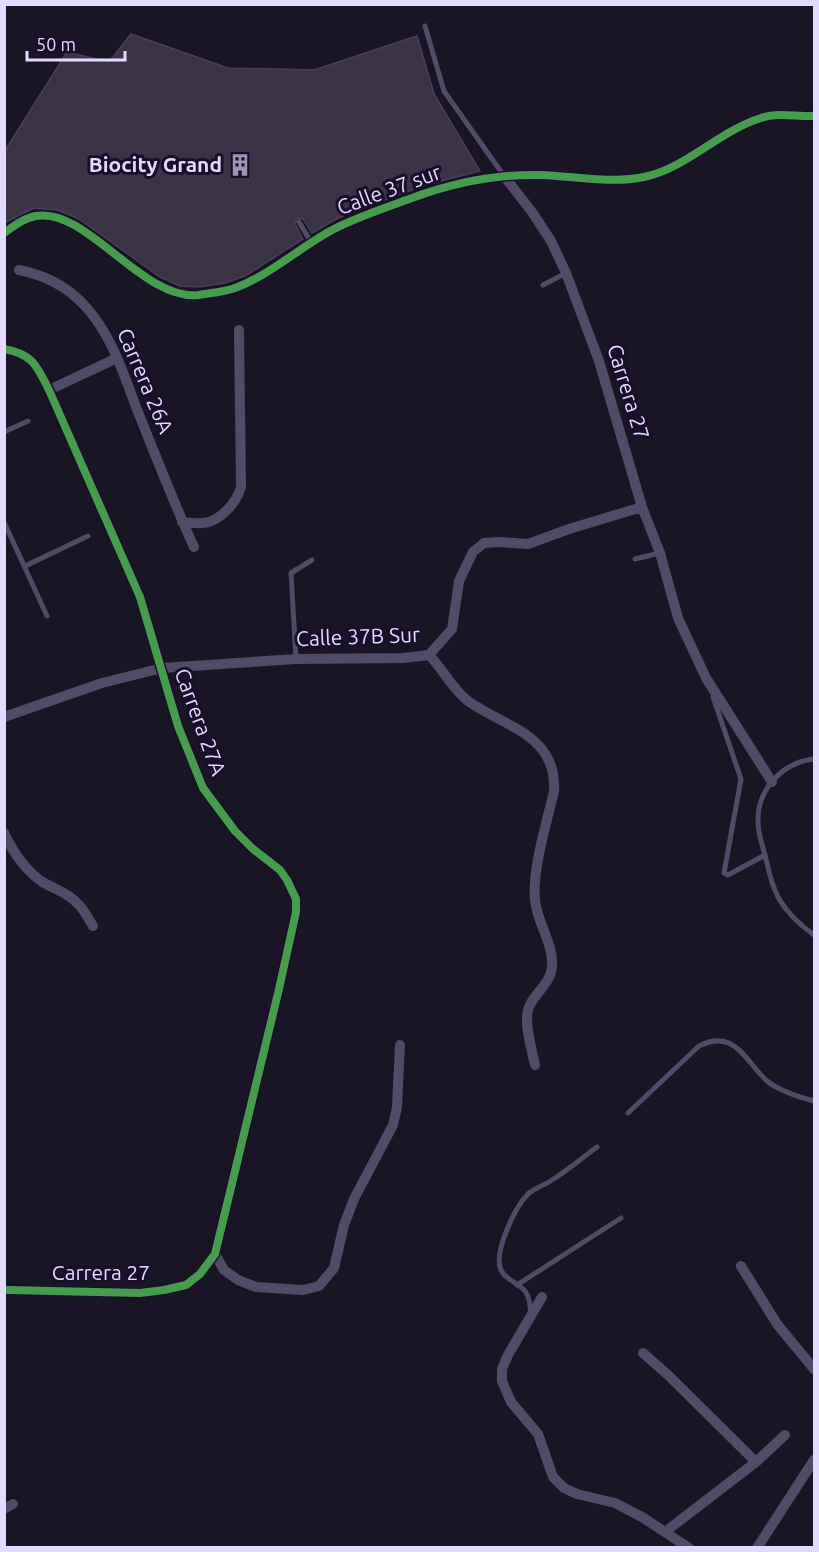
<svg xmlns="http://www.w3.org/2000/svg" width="819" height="1552" font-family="Ubuntu,sans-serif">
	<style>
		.building { fill: #3a3446; stroke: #484058; stroke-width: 1.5 }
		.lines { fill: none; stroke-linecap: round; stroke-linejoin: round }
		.service { stroke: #504b66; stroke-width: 5 }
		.minor { stroke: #504b66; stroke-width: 10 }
		.cycleway-casing { stroke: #180f2b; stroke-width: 11 }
		.cycleway { stroke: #469c4c; stroke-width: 8 }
		.labels { text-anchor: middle; stroke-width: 6; stroke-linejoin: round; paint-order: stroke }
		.poi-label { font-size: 21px; font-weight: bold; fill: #e3daff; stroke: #180f2b; text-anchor: end }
		.street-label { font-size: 21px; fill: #e3daff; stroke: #180f2b }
	</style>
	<rect width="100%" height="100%" fill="#1a1525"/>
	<path class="building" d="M131,34L228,68L314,70L417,36L434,94L480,171L425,185L379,202L338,218L312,233L303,219L297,218L295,224L303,239L245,276L225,283L199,287L180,286L160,277L79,219L58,210L34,208L4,223V152L67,52L109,62Z"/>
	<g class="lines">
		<path class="service" d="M425,26L444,91L504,176
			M299,222L311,242
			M543,285L566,273
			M4,432L28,421
			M4,522L47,616
			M635,559L660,553
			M25,566L88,536
			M296,659L291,573L312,560
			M713,697L741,779L724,873L728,875L765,855
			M814,759C783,762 757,789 758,822C758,834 763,847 766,859C769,873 772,886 779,899C788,914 800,925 814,935
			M628,1113L699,1046C735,1028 745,1061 767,1081C779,1091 799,1097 814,1101
			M517,1285L621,1218
			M531,1313C530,1306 530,1297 525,1291C518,1282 506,1281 501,1270C493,1253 515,1207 528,1194C535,1188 545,1185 552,1180C568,1170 582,1158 597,1147"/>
		<path class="minor" d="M504,176L532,212L551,241L566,273L599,361L642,507L660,553L678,618L706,678L772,782
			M4,233C14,226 24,218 36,216C87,207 142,301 199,295C211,293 224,292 235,288C270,275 299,248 332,230C357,217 385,208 412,198C453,183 496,174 540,175C574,176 610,184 644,177C687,168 719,131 761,118C778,112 797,117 814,116
			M19,270C45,275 67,286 85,306C111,334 123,372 136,407C155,454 173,501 194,547
			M4,349C33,354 37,366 49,390L140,597L178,726L203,788L235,831L253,849L280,870L287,880L296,899V912L279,989L215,1254L200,1274L186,1285L164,1290L140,1293L8,1290
			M49,390L117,358
			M182,522C189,522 196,524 203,523C220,522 237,502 241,487L239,330
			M429,655C443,669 452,689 468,701C504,727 557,734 554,791C547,822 532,869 535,900C537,923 554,944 552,967C550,986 532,994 528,1010C524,1024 532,1051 535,1065
			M4,717L102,683L162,668L296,659L403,658L429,655L452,629L459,581L473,552L484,543L499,542L528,544L569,529L642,507
			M4,833C13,852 24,869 41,881C53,889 67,892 77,903C84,909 88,918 93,926
			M215,1254L224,1270L238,1280L256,1287L303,1290L319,1286L334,1268L344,1225L354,1199L393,1125L397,1107L400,1045
			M741,1266L777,1324L814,1369
			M542,1297L508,1355L502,1369V1381L511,1402L538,1434L553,1477L564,1488L577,1494L615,1503L642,1517L689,1548
			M643,1353L668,1375L756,1462
			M4,1509L13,1504
			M665,1532L756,1462L785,1435
			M757,1548L814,1460"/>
		<g class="cycleway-casing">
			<path id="cycleway" d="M4,233C14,226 24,218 36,216C87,207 142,301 199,295C211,293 224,292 235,288C270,275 299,248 332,230C357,217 385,208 412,198C453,183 496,174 540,175C574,176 610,184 644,177C687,168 719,131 761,118C778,112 797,117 814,116
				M4,349C33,354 37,366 49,390L140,597L178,726L203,788L235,831L253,849L280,870L287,880L296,899V912L279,989L215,1254L200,1274L186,1285L164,1290L140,1293L8,1290"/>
		</g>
		<use href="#cycleway" class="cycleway"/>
	</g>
	<defs>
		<g id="building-bare" transform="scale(1.8)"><path d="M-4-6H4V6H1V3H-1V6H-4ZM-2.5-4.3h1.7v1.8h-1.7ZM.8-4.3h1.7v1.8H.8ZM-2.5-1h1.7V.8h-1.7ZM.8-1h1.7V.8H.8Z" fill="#9d95b3" stroke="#180f2b" stroke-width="2.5" paint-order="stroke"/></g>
	</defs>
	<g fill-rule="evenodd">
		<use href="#building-bare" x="240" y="165"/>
	</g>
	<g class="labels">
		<g class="poi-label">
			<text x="222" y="172">Biocity Grand</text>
		</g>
		<g class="street-label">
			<text transform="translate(389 190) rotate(-20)" y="7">Calle 37 sur</text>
			<text transform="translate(145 381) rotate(67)" y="7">Carrera 26A</text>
			<text transform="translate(628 392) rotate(73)" y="7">Carrera 27</text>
			<text transform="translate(358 637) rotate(-2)" y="7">Calle 37B Sur</text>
			<text transform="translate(200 722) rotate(70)" y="7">Carrera 27A</text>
			<text x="101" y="1280">Carrera 27</text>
		</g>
	</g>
	<rect width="819" height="1552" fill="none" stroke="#e3daff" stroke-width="12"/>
	<path d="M27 51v9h98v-9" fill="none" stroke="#e3daff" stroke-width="3"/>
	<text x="36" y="51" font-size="18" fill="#e3daff" stroke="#180f2b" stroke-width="4.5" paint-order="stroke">50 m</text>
</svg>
